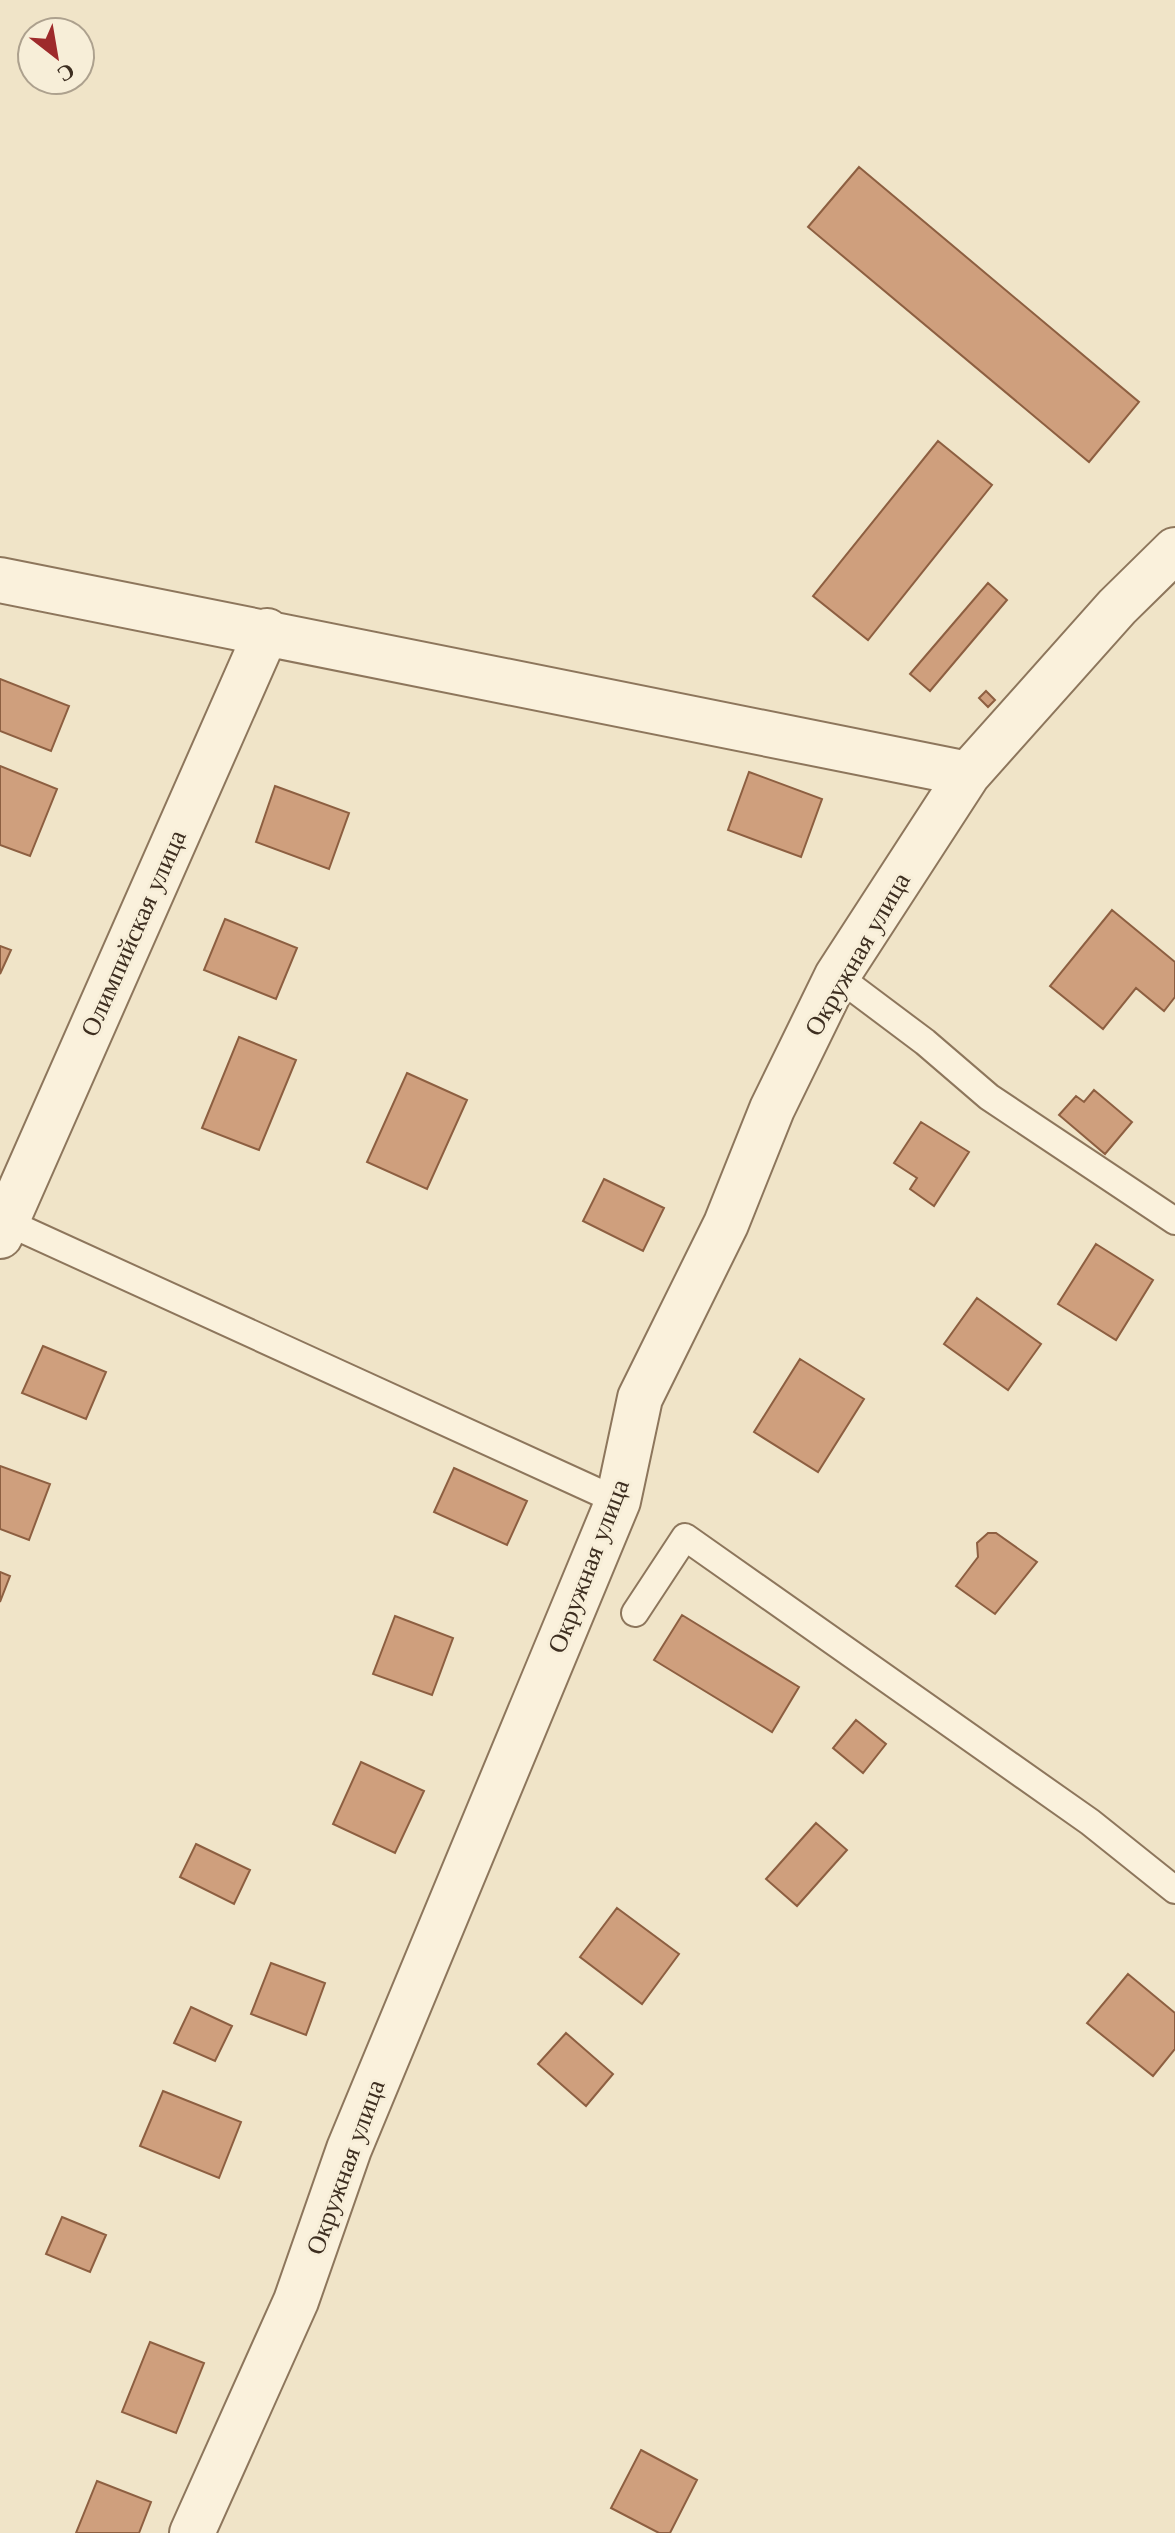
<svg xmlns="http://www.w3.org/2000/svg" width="1175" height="2533" font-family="'Libre Baskerville',serif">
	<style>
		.building { fill: #cf9f7d; stroke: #8d5f41; stroke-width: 2 }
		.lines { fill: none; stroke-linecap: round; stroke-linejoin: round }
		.lane-casing { stroke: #8d765c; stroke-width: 30 }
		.street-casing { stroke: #8d765c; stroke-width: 48 }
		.lane { stroke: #faf1dc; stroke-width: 26 }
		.street { stroke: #faf1dc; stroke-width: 44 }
		.labels { text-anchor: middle; stroke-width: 6; stroke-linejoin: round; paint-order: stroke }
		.street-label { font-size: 26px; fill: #3d2e20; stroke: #f7eed8 }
	</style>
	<rect width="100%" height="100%" fill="#f0e4c8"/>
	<path class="building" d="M859,167L1139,402L1089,462L808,227Z
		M938,441L992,485L868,640L813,596Z
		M988,583L1007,600L930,691L910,674Z
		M0,679L69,706L51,751L0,731Z
		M986,691L995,700L988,707L979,698Z
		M0,766L57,789L30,856L0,845Z
		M749,772L822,799L801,857L728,830Z
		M275,786L349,813L329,869L256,842Z
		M1112,910L1175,962V997L1164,1011L1136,988L1103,1029L1050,986Z
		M225,919L297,948L276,999L204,970Z
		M0,946L11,950L0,974Z
		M239,1037L296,1060L259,1150L202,1128Z
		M407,1073L467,1100L427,1189L367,1162Z
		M1094,1090L1132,1122L1105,1154L1059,1115L1076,1096L1084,1102Z
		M921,1122L969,1152L934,1206L910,1189L917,1178L894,1163Z
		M604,1179L664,1208L643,1251L583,1221Z
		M1096,1244L1153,1280L1116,1340L1058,1304Z
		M977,1298L1041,1344L1008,1390L944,1344Z
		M43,1346L106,1372L86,1419L22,1393Z
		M800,1359L864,1399L818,1472L754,1432Z
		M0,1466L50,1484L29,1540L0,1529Z
		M454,1468L527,1501L507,1545L434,1512Z
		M988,1533H996L1037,1562L995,1614L956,1586L978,1557L977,1543Z
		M0,1572L10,1576L0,1602Z
		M682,1615L799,1687L772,1732L654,1660Z
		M395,1616L453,1638L432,1695L373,1674Z
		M856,1720L886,1744L863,1773L833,1748Z
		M361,1762L424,1791L395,1853L333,1824Z
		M816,1823L847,1850L797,1906L766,1879Z
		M196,1844L250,1870L234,1904L180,1877Z
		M617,1908L679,1954L642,2004L580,1957Z
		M271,1963L325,1983L306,2035L251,2014Z
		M1128,1974L1175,2013V2049L1153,2076L1087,2023Z
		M191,2007L232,2026L215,2061L174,2043Z
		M566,2033L613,2074L586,2106L538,2064Z
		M163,2091L241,2122L219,2178L140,2146Z
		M62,2217L106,2235L90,2272L46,2254Z
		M150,2342L204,2363L176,2433L122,2412Z
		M641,2450L697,2480L670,2533H659L611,2508Z
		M97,2481L151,2502L139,2533H76Z"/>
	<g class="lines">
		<g class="lane-casing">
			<path id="lane" d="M837,976L925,1042L989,1097L1175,1221
				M0,1219L618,1501
				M635,1613L685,1537L1090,1822L1175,1890"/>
		</g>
		<g class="street-casing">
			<path id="street" d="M0,580L968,774
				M0,1236L267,631
				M192,2533L296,2301L349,2149L618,1501L640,1398L726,1224L772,1109L837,976L968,774L1117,607L1175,550"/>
		</g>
		<use href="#lane" class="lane"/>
		<use href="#street" class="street"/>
	</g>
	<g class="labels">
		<g class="street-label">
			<text transform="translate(133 933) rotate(-66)" y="9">Олимпийская улица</text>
			<text transform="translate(857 954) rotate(-60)" y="9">Окружная улица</text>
			<text transform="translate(588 1566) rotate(-69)" y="9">Окружная улица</text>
			<text transform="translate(345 2167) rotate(-70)" y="9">Окружная улица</text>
		</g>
	</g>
	<g transform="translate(56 56) rotate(149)"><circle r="38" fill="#f7eed8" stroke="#ada18e" stroke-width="2"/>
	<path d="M0-6L14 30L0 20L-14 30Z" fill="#9e2a2b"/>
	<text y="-12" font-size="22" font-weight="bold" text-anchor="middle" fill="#3d2e20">С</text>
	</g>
</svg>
